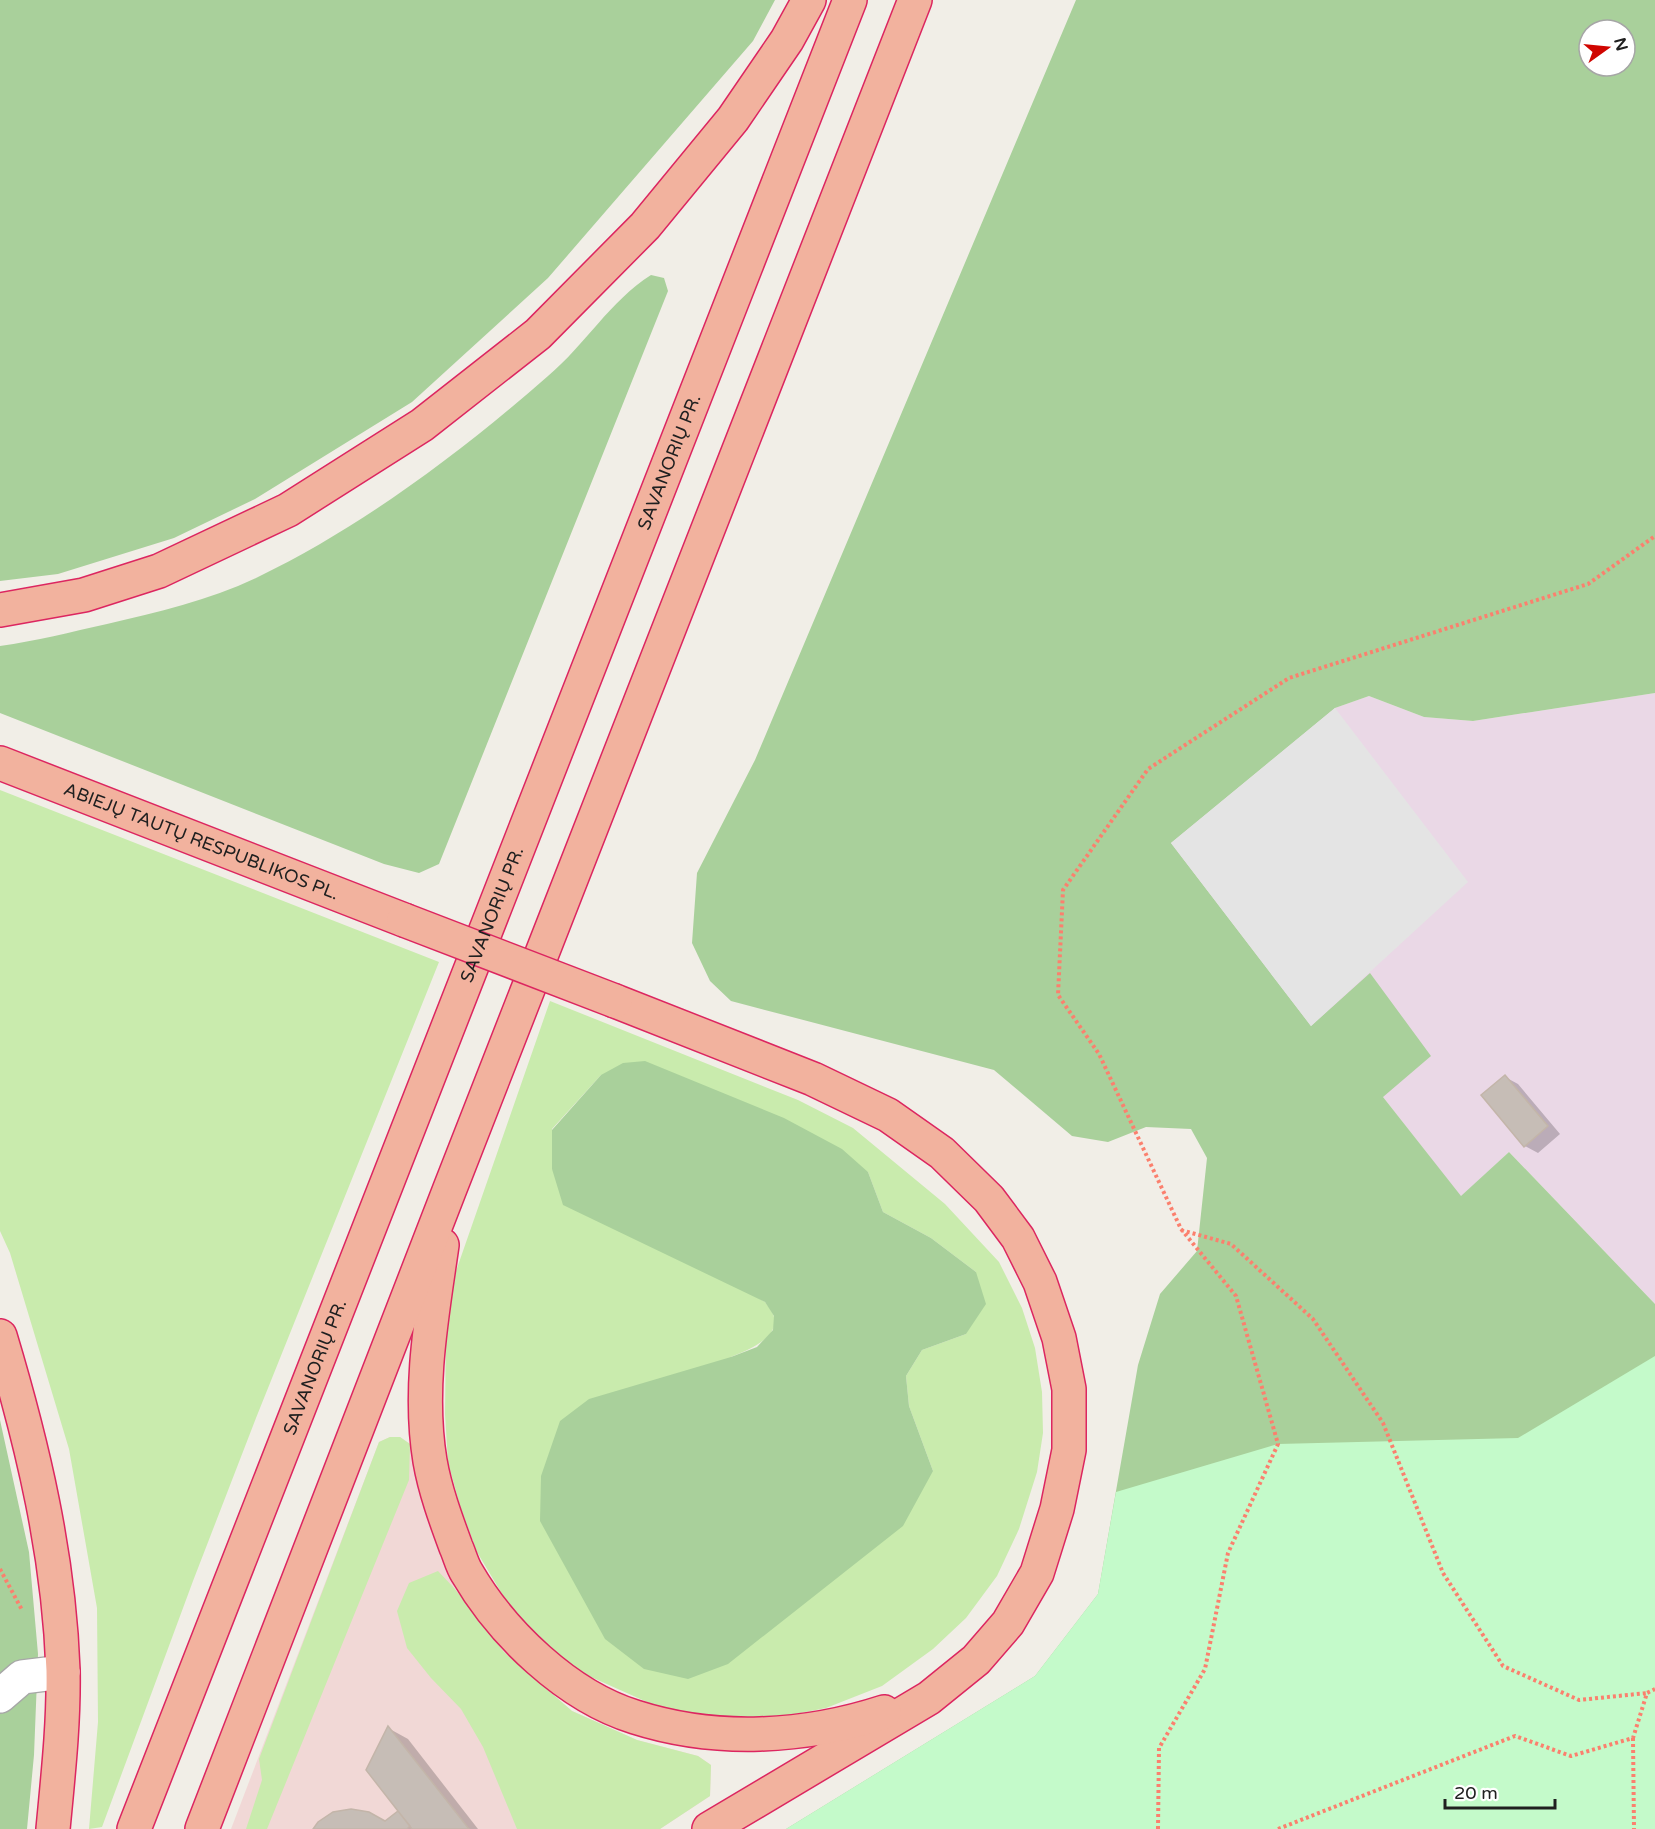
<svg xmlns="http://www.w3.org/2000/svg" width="1655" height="1829" font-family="'Varela Round',sans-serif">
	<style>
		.commercial { fill: #f1d8d6 }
		.industrial { fill: #ead8e6 }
		.grass { fill: #c9ebad; fill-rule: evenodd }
		.forest { fill: #a9d09b; fill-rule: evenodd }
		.park { fill: #c4faca }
		.parking { fill: #e4e4e4 }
		.shadow { fill: #0003 }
		.building { fill: #c6bdb6; stroke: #c3b5a9; stroke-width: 1.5 }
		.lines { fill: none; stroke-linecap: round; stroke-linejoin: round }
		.minor-casing { stroke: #a7a7a7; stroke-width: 36 }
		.trunk-casing { stroke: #dc2660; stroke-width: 36 }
		.path { stroke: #fb806e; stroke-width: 4; stroke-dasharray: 3 3; stroke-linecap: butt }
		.minor { stroke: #fff; stroke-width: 33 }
		.trunk { stroke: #f2b29e; stroke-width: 33 }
		.trunk-bridge-casing { stroke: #dc2660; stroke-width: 36; stroke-linecap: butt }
		.trunk-bridge { stroke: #f2b29e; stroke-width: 33 }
		.labels { text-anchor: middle; stroke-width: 4.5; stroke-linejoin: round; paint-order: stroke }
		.street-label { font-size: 18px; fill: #202020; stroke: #fff }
	</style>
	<rect width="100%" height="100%" fill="#f1eee7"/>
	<path class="commercial" d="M390,1437H400L410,1444L424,1507L455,1589L504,1652L572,1711L637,1740L698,1756L711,1765L710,1796L660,1829H231L379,1442Z"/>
	<path class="industrial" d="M1655,693V1304L1509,1152L1461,1197L1383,1097L1370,974L1311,1026L1171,843L1335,708L1369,696L1424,717L1473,721Z"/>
	<path class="grass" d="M0,790L439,962L256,1418L193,1581L102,1827L89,1829L98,1722L97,1608L69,1449L10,1253L0,1231Z
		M550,1001L798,1100L853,1128L945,1204L999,1262L1022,1308L1035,1348L1042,1392L1043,1433L1037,1472L1019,1529L997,1576L966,1618L933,1649L882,1686L826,1708L780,1717L719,1719L656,1706L591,1677L548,1651L511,1609L477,1552L460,1506L448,1462L445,1414L446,1330L455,1274ZM601,1075L868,1172L883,1212L931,1238L976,1272L966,1334L922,1350L906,1376L909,1406L933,1471L731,1357C746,1351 783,1337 773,1314C771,1310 768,1306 765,1302L552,1169V1129Z
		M390,1437H400L410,1444L409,1480L267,1829H246L262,1780L259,1759L379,1442Z
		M438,1571L455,1589L504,1652L572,1711L637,1740L698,1756L711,1765L710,1796L660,1829H517L483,1747L461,1709L431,1678L407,1648L397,1611L409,1583Z"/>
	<path class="forest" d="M0,0H775L753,41L548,278L412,402L255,499L174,538L58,574L0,581Z
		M1076,0H1655V693L1473,721L1424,717L1369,696L1335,708L1171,843L1311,1026L1370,973L1431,1056L1383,1097L1461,1196L1509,1152L1655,1304V1829H786L1035,1676L1098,1594L1138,1365L1160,1294L1197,1251L1207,1158L1191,1129L1146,1127L1108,1142L1072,1136L994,1070L731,1001L710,981L692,943L697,873L755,760ZM1589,30H1625V66H1589Z
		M651,275L664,278L668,291L439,864L419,873L384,864L0,713V646C36,641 71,632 107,624C158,612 210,600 258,577C363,526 460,453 548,376C585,345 610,301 651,275Z
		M645,1061L784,1118L842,1149L868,1172L883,1212L931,1238L976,1272L986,1304L966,1334L922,1350L906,1376L909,1406L933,1471L903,1526L728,1664L688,1679L644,1669L605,1639L540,1521L541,1476L560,1421L589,1399L731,1357L757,1347L773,1330L774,1316L765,1302L563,1205L552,1169V1130L601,1075L623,1063Z
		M0,1420L29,1552L38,1654L34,1755L27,1829H0Z"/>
	<path class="park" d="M1655,1356V1829H786L1035,1676L1098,1594L1116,1492L1278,1444L1518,1438Z"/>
	<path class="parking" d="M1335,708L1468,882L1311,1026L1171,843Z"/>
	<path class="shadow" d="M1505,1077L1518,1084L1560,1134L1538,1153L1525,1146Z
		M388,1728L408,1739L478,1829H315L385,1823L398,1813Z"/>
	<path class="building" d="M1505,1075L1548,1126L1524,1147L1481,1095Z
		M388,1726L469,1829H412L398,1811L366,1770Z
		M351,1809L369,1812L385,1821L398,1811L410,1826L407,1829H313L318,1822L333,1812Z"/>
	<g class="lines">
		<g class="minor-casing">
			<path id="minor" d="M0,1696L22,1677L63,1672"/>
		</g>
		<g class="trunk-casing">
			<g id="trunk">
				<path d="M0,610L84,595L159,571L288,510L422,425L538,334L645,226L733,119L787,40L809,0"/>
				<path id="s1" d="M0,763L404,920"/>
				<path d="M615,1001L813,1079L888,1115L942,1153L989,1199L1018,1238L1040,1282L1059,1338L1069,1389V1450L1057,1509L1037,1573L1008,1623L976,1660L929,1698L709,1829"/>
				<path d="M442,1245C432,1315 418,1389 430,1461C435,1490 446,1520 456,1547C460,1556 462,1565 467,1573C502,1633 567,1696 635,1717C716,1743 804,1738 884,1712"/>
				<path d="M0,1336C33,1446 59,1556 63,1670C64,1723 58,1776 53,1829"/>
				<path id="s2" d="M134,1829L850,0"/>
				<path d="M202,1829L449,1191L915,0"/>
			</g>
		</g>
		<path class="path" d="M1181,1230L1231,1244L1313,1319L1383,1423L1443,1573L1503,1666L1579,1700L1647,1693
			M0,1569L22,1610
			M1633,1738L1634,1829
			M1158,1829L1159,1748L1205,1669L1228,1553L1278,1444L1236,1296L1181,1229L1099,1054L1058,995L1063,890L1148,769L1289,678L1588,584L1655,536
			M1278,1829L1515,1736L1571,1756L1633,1738L1647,1693L1655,1689"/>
		<use href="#minor" class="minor"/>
		<use href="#trunk" class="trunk"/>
		<g class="trunk-bridge-casing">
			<path id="trunk-bridge" d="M404,920L615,1001"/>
		</g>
		<use href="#trunk-bridge" class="trunk-bridge"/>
	</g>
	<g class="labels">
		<g class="street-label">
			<text dy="6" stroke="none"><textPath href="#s2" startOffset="1468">SAVANORIŲ PR.</textPath></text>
			<text dy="6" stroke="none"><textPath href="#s1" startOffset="216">ABIEJŲ TAUTŲ RESPUBLIKOS PL.</textPath></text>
			<text dy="6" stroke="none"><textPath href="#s2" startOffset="982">SAVANORIŲ PR.</textPath></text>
			<text dy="6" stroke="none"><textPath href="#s2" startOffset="496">SAVANORIŲ PR.</textPath></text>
		</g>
	</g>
	<g transform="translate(1607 48) rotate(75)"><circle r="28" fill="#ffffff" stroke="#a6a6a6" stroke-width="1.5"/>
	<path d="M0-4.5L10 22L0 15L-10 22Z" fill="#d00500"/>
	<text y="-9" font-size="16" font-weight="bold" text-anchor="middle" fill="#202020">N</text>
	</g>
	<path d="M1445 1799v9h110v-9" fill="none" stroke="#202020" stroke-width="3"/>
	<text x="1454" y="1799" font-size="18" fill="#202020" stroke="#ffffff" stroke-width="4.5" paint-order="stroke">20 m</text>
</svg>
